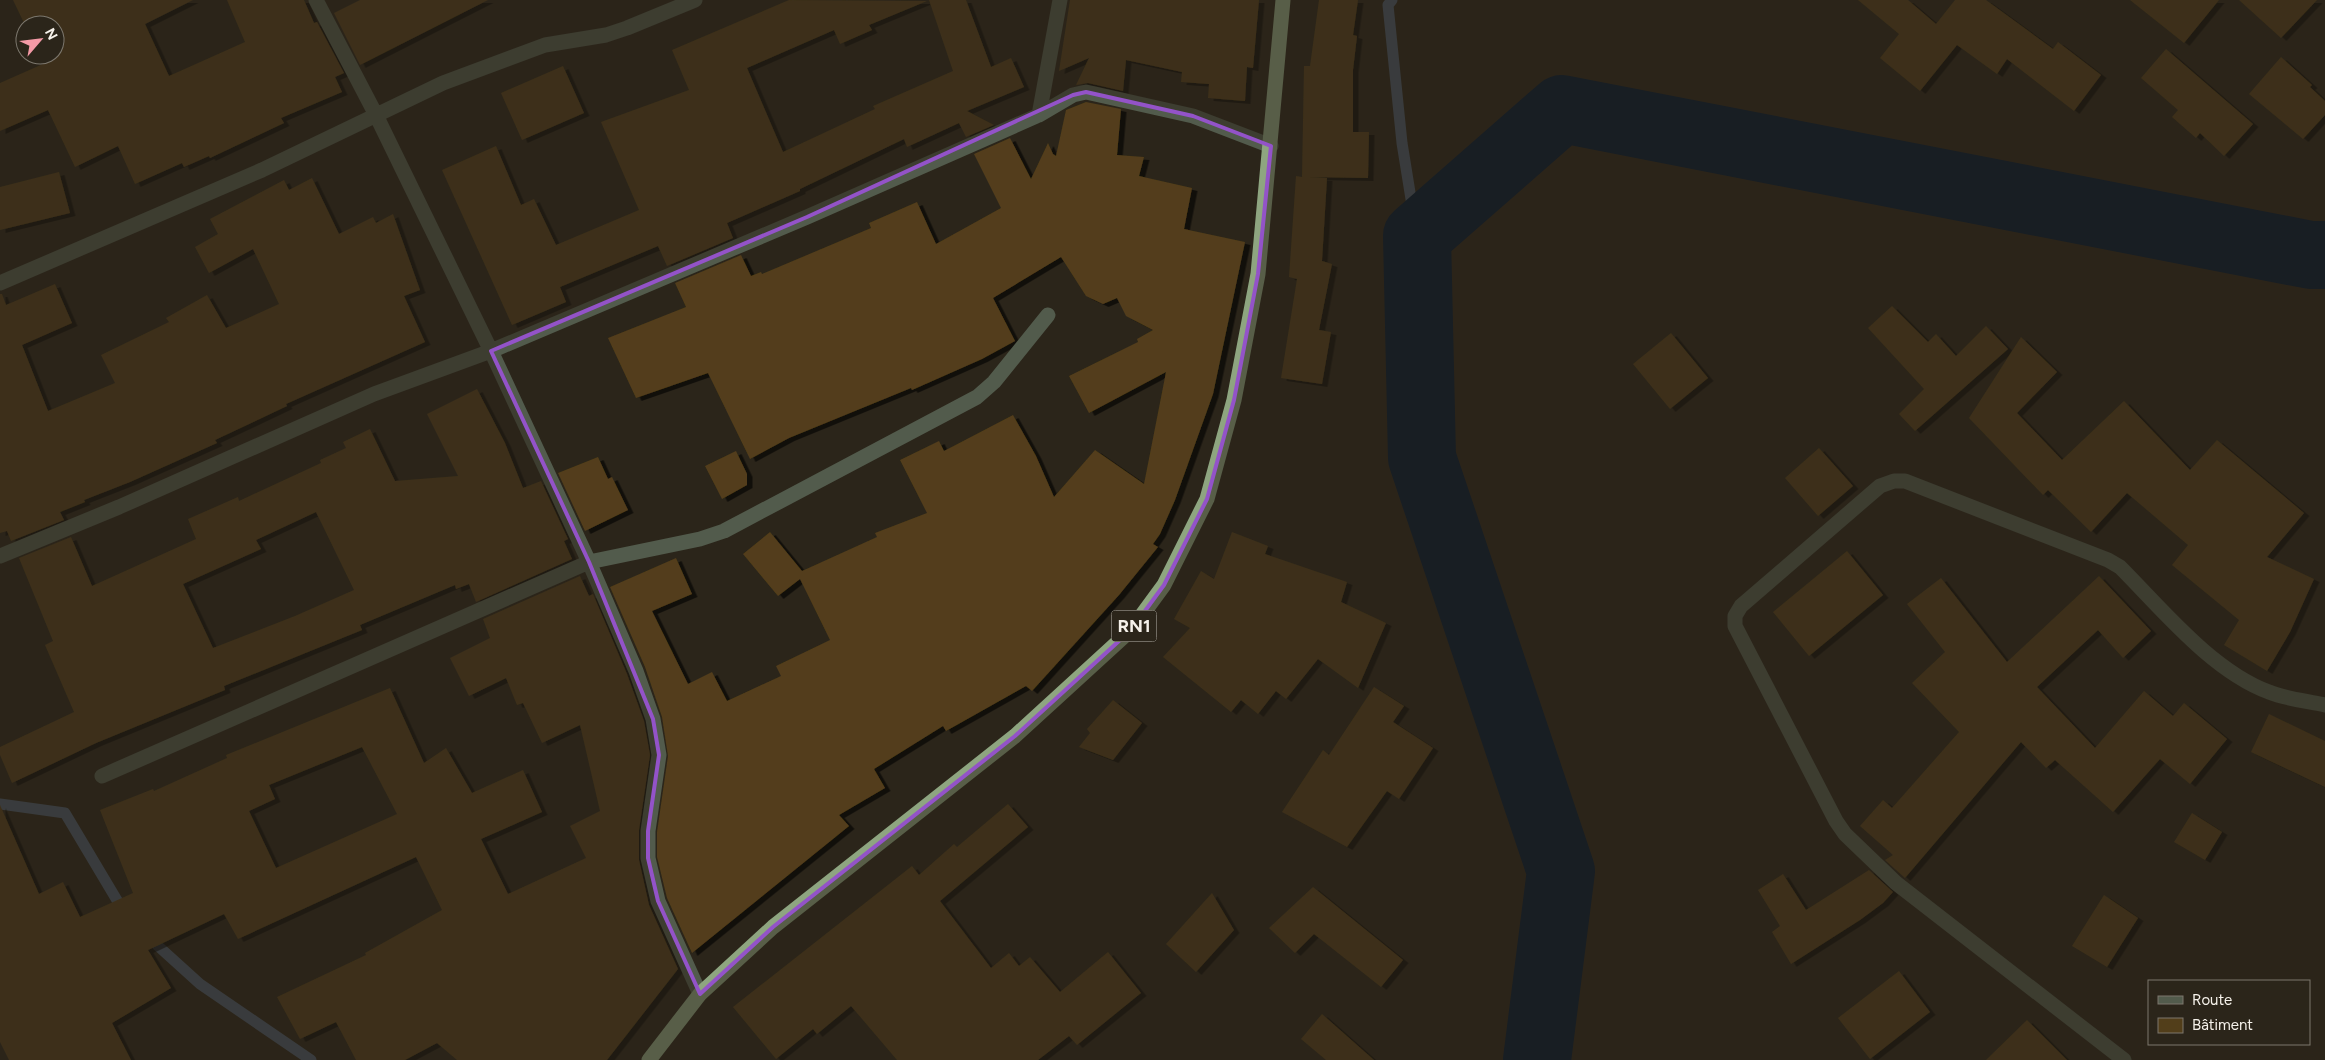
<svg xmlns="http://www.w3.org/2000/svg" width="2325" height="1060" font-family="Figtree,sans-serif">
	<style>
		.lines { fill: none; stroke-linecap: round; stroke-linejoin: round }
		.stream { stroke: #4a5868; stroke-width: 11 }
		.river { stroke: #001730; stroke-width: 68 }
		.building { fill: #523e1a; fill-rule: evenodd; filter: url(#shadow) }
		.minor { stroke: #525b4c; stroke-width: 15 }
		.highway { stroke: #8ea580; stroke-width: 15 }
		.marked { fill: none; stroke: #9353c8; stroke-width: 4; stroke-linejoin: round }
		.labels { text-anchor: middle; stroke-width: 4; stroke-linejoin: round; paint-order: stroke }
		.shield { fill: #2b251a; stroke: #b8b4ac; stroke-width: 1 }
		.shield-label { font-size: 18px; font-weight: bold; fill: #f5f1ea }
	</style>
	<defs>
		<filter id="shadow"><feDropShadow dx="5.5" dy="3" stdDeviation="0" flood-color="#0009"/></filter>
	</defs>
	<rect width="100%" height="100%" fill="#2b251a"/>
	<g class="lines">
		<path class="stream" d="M1392,0L1388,5L1402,143L1417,236
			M0,804L65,813L124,912
			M147,936L200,984L311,1060"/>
		<path class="river" d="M1537,1060L1561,871L1422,458L1417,236L1562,109L2311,255H2325"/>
	</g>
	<path class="building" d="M13,0H193L145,24L169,76L245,42L227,0H304L314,23L317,22L344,73L335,77L342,92L281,118L284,123L210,158L209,156L184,167L182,163L135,184L118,146L75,167L48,110L0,131V83L43,64L39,55H55V25H25Z
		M360,0H488L360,65L334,13Z
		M789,0L927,1L869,25L872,30L840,44L834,30L747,68L783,152L875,109L873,106L953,71L929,0H966L991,67L1011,58L1024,87L967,111L994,125L966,137L959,123L907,147L904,139L800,189V191L727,223L733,238L667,266L658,246L560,287L566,302L512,325L442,170L496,146L521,205L534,199L556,245L639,210L601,122L689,90L672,50Z
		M1070,0H1259L1253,68L1247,67L1245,101L1208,98L1209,84L1181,82L1182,72L1126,60L1123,91L1088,83L1076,85L1089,58L1059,71Z
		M1319,0H1358L1353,35L1357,36L1353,70V132H1369L1368,178L1309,177L1327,178L1322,261L1332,264L1319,330L1331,332L1322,384L1281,378L1297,279L1289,277L1296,176L1302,177L1304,66H1310Z
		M1858,0H1908L1936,24L1955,0H1986L2053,49L2058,42L2101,75L2074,111L2007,59L1997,74L1957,45L1920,91L1880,58L1899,34Z
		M2130,0H2219L2184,43Z
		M2239,0H2317L2281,38Z
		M2166,49L2253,124L2224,156L2200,133L2196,138L2172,117L2178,110L2141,78Z
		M2281,57L2312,85L2310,87L2325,101V115L2303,139L2249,94Z
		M563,66L584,113L522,140L501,93Z
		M1086,102L1121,109L1117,155L1144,157L1139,176L1192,188L1184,229L1245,242L1213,394L1175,500L1160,534L1153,544L1158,547L1119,595L1032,691L1026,686L946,731L943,726L874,769L885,788L839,815L849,826L692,953L667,898L657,857V832L668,756L662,717L645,667L610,587L676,558L692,594L652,611L688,684L712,672L727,701L781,676L776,666L830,640L800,579L778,596L743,554L770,532L802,571L877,537L875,533L927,513L900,460L939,441L944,451L1013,415L1036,456L1054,497L1095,450L1144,484L1166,372L1089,413L1069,376L1138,342L1137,339L1153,330L1126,316L1117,298L1103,304L1086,296L1061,257L993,298L1015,341L982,359L912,390L911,388L789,438L750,459L708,373L636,398L608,338L686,307L675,283L741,255L751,276L761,272L762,274L871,228L869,223L917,202L936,244L1001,208L974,154L1010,138L1031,179L1048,143L1053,154L1056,156L1066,110Z
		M59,172L70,213L0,230V187Z
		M312,178L339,234L373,217L376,223L393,214L420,290L404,296L425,342L286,404L287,406L215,440L217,443L130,482L84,500L85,502L60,512L64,520L11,541L7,531L0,533V294H2L6,305L55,284L72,323L22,345L48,411L115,383L101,355L169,322L166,318L207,295L226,328L279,304L253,249L209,273L195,247L218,234L210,219L284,180L289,190Z
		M1892,306L1928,342L1936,334L1956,356L1986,326L2008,349L1915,431L1899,414L1924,389L1868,328Z
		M1671,333L1708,378L1670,409L1633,364Z
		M2021,337L2057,372L2017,413L2062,460L2124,401L2190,470L2217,440L2304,513L2267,557L2314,579L2290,632L2267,671L2224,645L2239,620L2172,565L2188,545L2127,493L2091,532L2048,490L2043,495L1969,418Z
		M477,389L505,443L523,488L541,481L568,539L564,541L572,559L476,602L469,584L456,589L455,585L360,625L362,630L224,686L225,690L96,743L12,783L0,755V747L74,712L45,645L53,641L19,558L71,537L92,586L196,539L188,519L238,497L239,501L321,463L320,460L346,448L343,442L370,429L395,481L458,476L427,414ZM316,512L354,590L295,616L213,648L183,584L261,549L256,540Z
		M1819,448L1853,486L1818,516L1785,478Z
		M736,451L747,474V485L722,499L705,466Z
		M598,457L608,479L612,477L628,510L585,531L558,473Z
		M1232,532L1268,546L1265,554L1347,582L1341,602L1386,623L1358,688L1318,659L1286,699L1276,691L1258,714L1241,700L1231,712L1163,657L1190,628L1174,619L1201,571L1214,579Z
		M1847,551L1883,595L1809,656L1773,612Z
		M580,576L589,596L593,594L627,674L644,721L650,755L639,830V860L649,905L678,969L607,1060H457L437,1043L405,1060H356L336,1022L300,1039L277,997L366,955L365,953L442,910L416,857L238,939L224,914L148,950L171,988L112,1023L131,1060H9L0,1042V805L39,894L63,882L80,917L133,893L100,810L153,789L154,791L227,758L226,755L390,688L424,763L446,748L472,793L523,770L542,812L481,839L508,894L586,858L570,826L600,811L580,725L542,743L523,703L517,705L506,678L469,696L450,658L490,638L483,619ZM362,747L397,814L276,868L249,811L275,799L269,785Z
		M2099,576L2151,631L2123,658L2098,630L2037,687L2095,748L2144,691L2173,716L2184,703L2227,739L2190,784L2160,759L2113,812L2055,760L2046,768L2021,742L1905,878L1885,860L1893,855L1860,826L1883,800L1892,808L1959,732L1912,683L1945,652L1907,604L1941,578L2007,662Z
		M1374,687L1404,706L1393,722L1433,748L1399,799L1387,791L1347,847L1282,812L1323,750L1329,755Z
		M1113,700L1142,723L1113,760L1079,747L1090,733L1087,729Z
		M2269,714L2325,741V787L2251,752Z
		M1008,804L1028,827L940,901L991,968L1009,953L1019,966L1030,957L1060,992L1108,952L1141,993L1077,1045L1069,1036L1038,1060H897L851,1006L817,1034L813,1029L776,1059L733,1007L912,866L919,875L954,844L957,847Z
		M2192,813L2222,832L2205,860L2174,842Z
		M1869,870L1893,892L1883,903L1860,920L1791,964L1772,932L1780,926L1758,890L1783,874L1806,910Z
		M1313,887L1403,960L1381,987L1314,934L1295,953L1269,928Z
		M1212,893L1234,930L1196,972L1166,944Z
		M2104,895L2138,918L2107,967L2072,946Z
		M1899,971L1930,1012L1870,1059L1838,1018Z
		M1322,1014L1374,1060H1326L1301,1039Z
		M2027,1020L2067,1060H1986Z"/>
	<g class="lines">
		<path class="minor" d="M316,0L376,115L491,351L589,562L636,671L653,719L659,755L648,831V858L658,901L700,994
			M1039,115L1060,0
			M0,283L262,170L443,83L545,45L606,35L627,28L695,0
			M0,556L119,507L374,394L491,351L807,217L1039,115L1073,95L1086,92L1193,116L1271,146
			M102,776L589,562L700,539L724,531L977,397L994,382L1048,315
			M2124,1060L1896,883L1845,834L1836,821L1735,626V616L1741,606L1880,486L1894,481H1905L2108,560L2120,567C2162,609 2212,671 2269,692C2286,699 2307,701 2325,705"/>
		<path class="highway" d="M649,1060L700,994L773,927L1015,736L1131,630L1164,585L1207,499L1234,400L1258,274L1283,0"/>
	</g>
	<path d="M0 0H2325V1060H0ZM1086,92L1193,116L1271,146L1258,274L1234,400L1207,499L1164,585L1131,630L1015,736L773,927L700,994L658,901L648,858V831L659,755L653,719L589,562L491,351L807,217L1073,95Z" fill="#2b251a" fill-opacity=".55" fill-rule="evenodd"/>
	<path class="marked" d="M1086,92L1193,116L1271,146L1258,274L1234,400L1207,499L1164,585L1131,630L1015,736L773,927L700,994L658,901L648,858V831L659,755L653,719L589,562L491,351L807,217L1073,95Z"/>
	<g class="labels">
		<rect class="shield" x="1111.5" y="610.5" width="45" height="31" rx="4"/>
		<g class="shield-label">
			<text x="1134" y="632">RN1</text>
		</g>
	</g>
	<rect x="2148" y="980" width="162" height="65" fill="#2b251a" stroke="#7c776d"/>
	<rect x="2158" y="996" width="25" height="8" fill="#525b4c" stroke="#7c776d"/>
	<text x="2192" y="1005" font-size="15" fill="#f5f1ea">Route</text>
	<rect x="2158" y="1018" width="25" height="15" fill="#523e1a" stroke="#7c776d"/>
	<text x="2192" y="1030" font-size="15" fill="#f5f1ea">Bâtiment</text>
	<g transform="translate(40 40) rotate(62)"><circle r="24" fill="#2b251a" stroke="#7c776d"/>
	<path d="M0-4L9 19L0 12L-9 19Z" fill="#f49aa6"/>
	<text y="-8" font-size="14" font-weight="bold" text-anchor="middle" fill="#f5f1ea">N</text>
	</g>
</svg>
